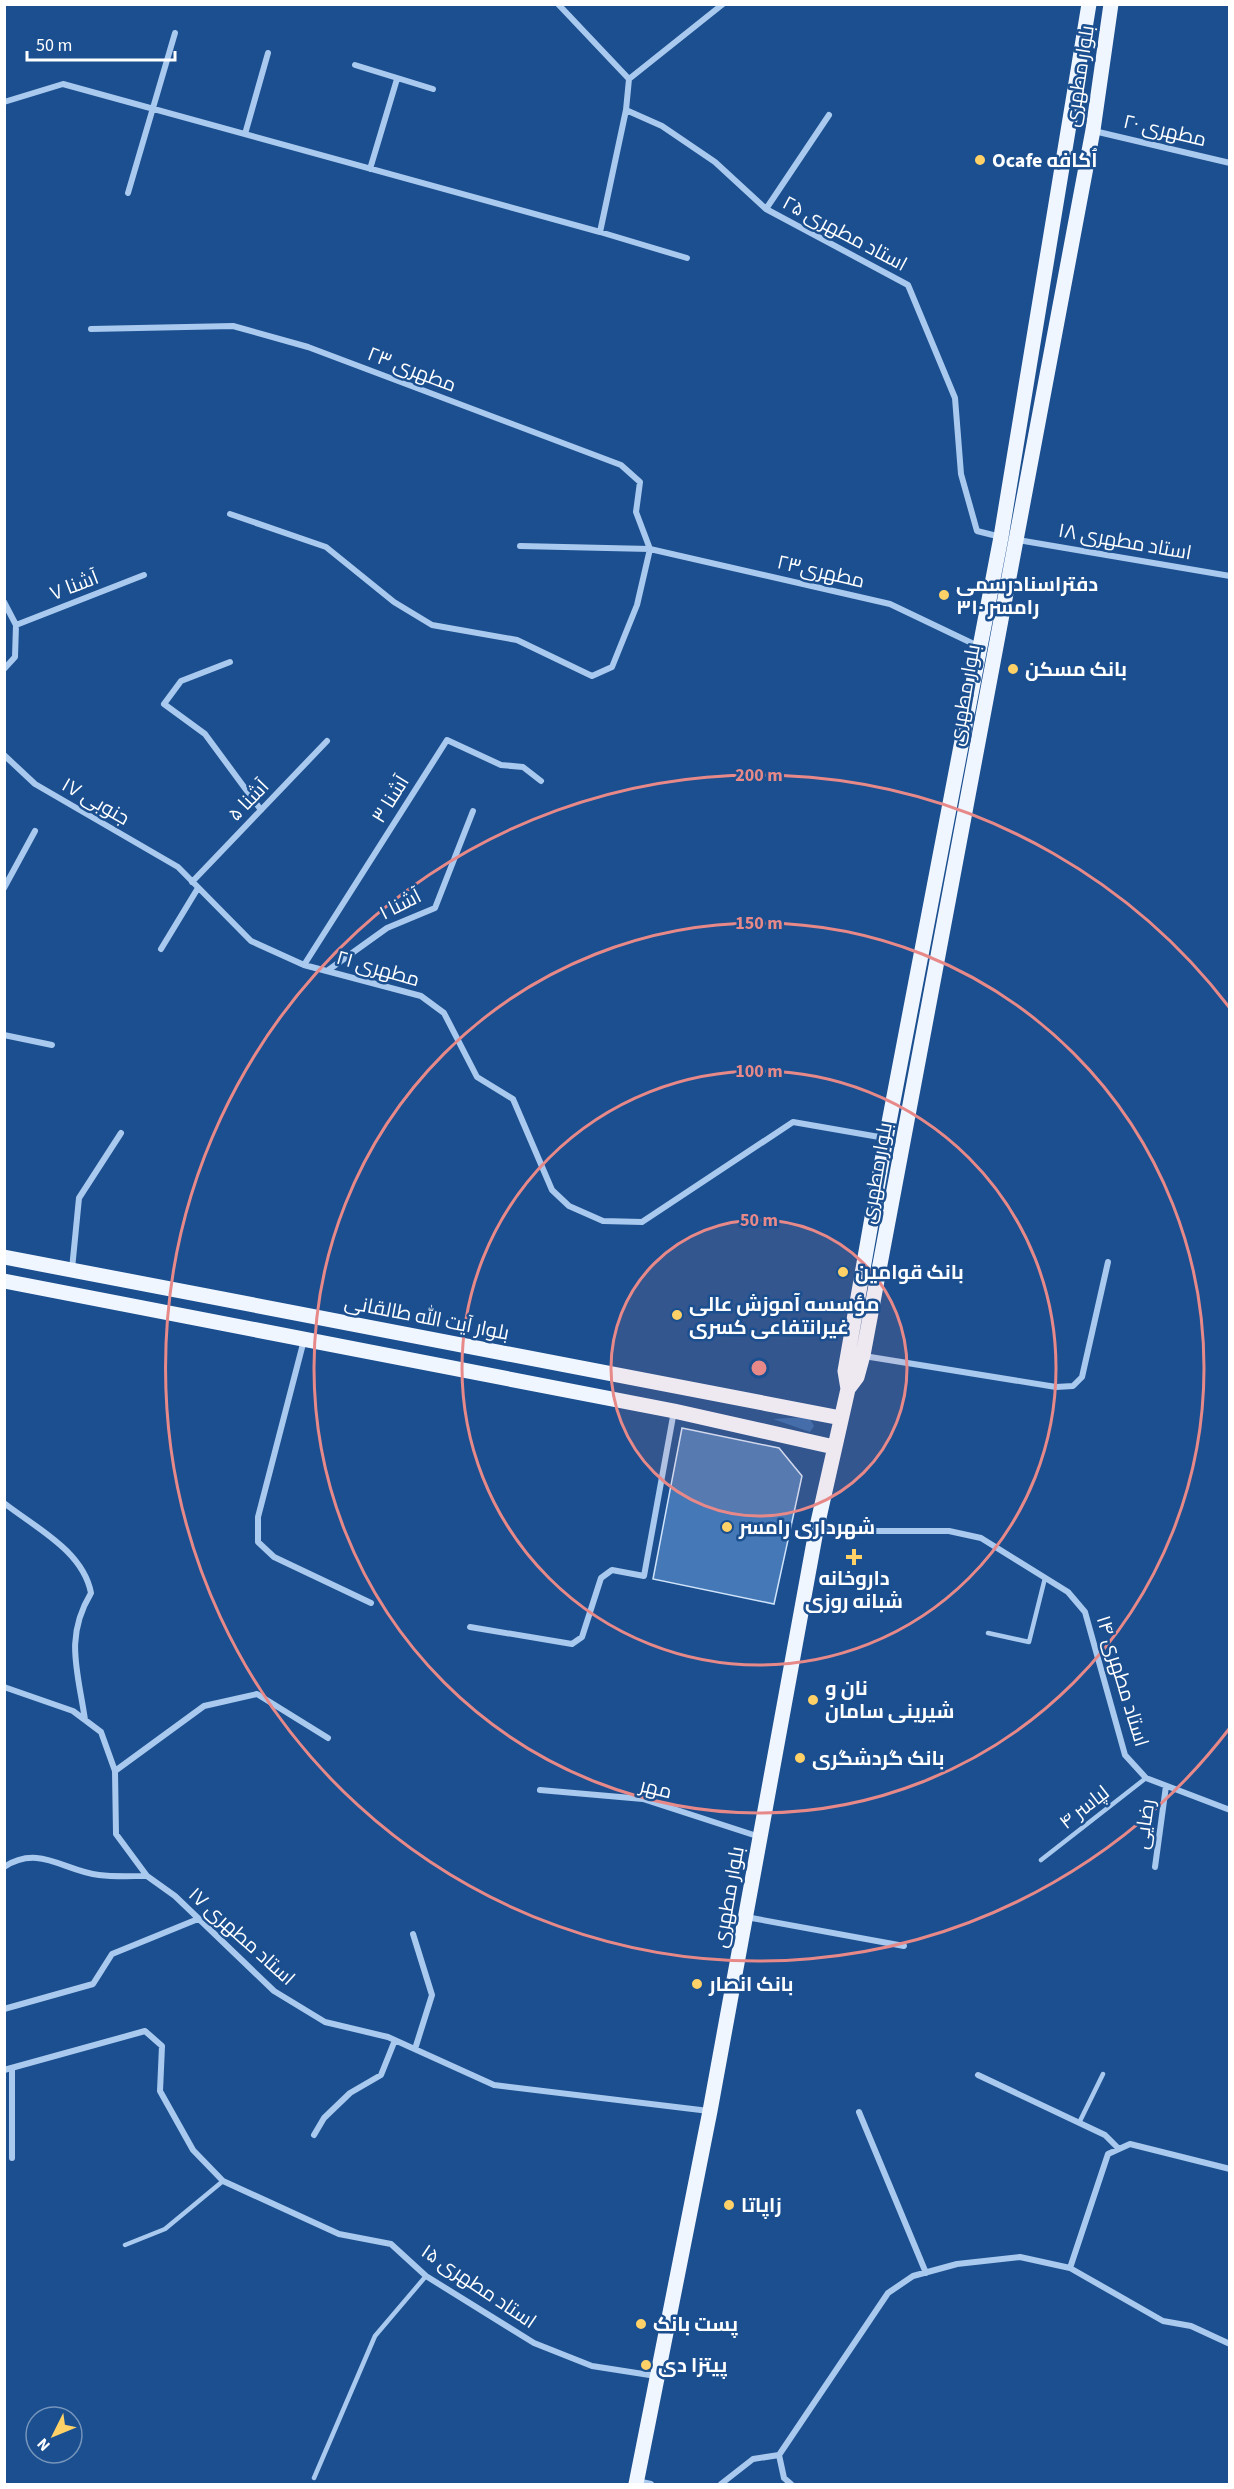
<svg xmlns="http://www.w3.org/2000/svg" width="1234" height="2489" font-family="'Source Sans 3',Cairo,sans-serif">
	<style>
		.green { fill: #2e69ad }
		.building { fill: #4478b7; stroke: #cfe3fa; stroke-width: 1.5 }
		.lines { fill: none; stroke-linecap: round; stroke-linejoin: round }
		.lane { stroke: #a9c9ee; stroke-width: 4.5 }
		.street { stroke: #a9c9ee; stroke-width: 6 }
		.primary { stroke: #f0f6ff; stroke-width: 15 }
		.ring { fill: none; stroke: #e88989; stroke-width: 3 }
		.poi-dot { fill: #ffd166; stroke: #1b4f8f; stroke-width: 2 }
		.labels { text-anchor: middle; stroke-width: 5; stroke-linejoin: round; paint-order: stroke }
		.street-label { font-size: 20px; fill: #fff; stroke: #1b4f8f }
		.poi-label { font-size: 20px; font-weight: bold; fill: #fff; stroke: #1b4f8f; text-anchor: start }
		.centre { fill: #e88989; stroke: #1b4f8f; stroke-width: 3 }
		.ring-label { font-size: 18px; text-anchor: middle; font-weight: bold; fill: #e88989; stroke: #1b4f8f; stroke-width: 5; stroke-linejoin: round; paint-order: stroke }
	</style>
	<rect width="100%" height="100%" fill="#1b4f8f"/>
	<path class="green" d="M809,1417L814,1426L810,1432L773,1419Z"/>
	<path class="building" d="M682,1428L779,1448L802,1476L774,1604L653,1579Z"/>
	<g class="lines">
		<path class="lane" d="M988,1633L1029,1642L1045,1578
			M1041,1860L1146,1778
			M1079,2123L1103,2074
			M125,2245L165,2229L223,2181
			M314,2478L375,2336L426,2276"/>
		<path class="street" d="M355,65L433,89
			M629,79L723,4
			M4,102L63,84L600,232L626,110L629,79L558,4
			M626,110L662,126L715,162L766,209L908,285L955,398L961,474L977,531L1001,537
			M1094,131L1230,163
			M245,134L268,53
			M370,169L397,79
			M128,193L175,33
			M766,209L829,115
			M600,232L687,258
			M91,329L233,326L308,347L621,465L640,482L636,512L650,549
			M230,514L326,547L394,602L432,625L517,640L592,676L612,667L637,605L650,549
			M1018,540L1230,576
			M520,546L650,549L890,604L978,646
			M4,602L16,625L15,657L4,669
			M16,625L144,575
			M230,662L181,681L164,704L205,734L261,810
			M4,755L35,784L178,867L251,941L304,965L421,996L444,1013L477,1077L513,1099L552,1190L569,1206L603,1221L642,1222L793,1122L885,1138
			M192,882L327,741
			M4,888L35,831
			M161,949L198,888
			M304,965L447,740L501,765L523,767L541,781
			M327,971L387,928L435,908L473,811
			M4,1035L52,1045
			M72,1269L79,1198L121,1133
			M304,1340L258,1517V1542L274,1557L371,1603
			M864,1356L1056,1387L1073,1386L1082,1377L1108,1262
			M4,1503C36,1528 83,1551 91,1593C64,1638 78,1671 85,1720
			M817,1531H949L981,1538L1068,1592L1085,1612L1125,1755L1146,1778L1230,1810
			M470,1627L572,1644L582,1637L601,1578L612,1570L644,1576L674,1411
			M4,1687L73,1711L101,1732L115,1771L116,1834L147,1876L175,1896L274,1991L325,2022L388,2037L494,2085L709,2111
			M115,1771L204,1706L257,1694L328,1738
			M540,1790L643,1799L760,1837
			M4,1867C39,1844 64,1871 99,1875C115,1877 131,1876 147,1876
			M1155,1867L1166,1786
			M746,1917L904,1946
			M413,1934L432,1995L415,2049
			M4,2009L93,1984L112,1954L198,1919
			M4,2070L145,2031L162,2046L160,2091L193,2150L223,2181L339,2234L391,2244L426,2276L534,2343L592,2366L656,2376
			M978,2075L1105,2135L1119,2149
			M859,2112L926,2273
			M314,2135L324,2118L350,2093L381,2075L395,2040
			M12,2158V2068
			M1070,2268L1108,2154L1130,2144L1230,2169
			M637,2481L651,2484
			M721,2484L753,2459L779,2455
			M791,2484L784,2478L779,2455L888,2293L913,2276L957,2264L1020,2257L1070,2268L1163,2321L1191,2326L1230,2344"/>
		<path class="primary" d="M4,1257L841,1418
			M4,1281L674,1411L834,1447
			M848,1389L857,1377L863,1355L1093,130L1111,4
			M636,2484L710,2111L816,1531L848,1389L845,1371L886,1138L1001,537L1089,4"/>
	</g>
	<circle cx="759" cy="1368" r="148" fill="#e88989" fill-opacity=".12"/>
	<g class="ring">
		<circle cx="759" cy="1368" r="148"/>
		<circle cx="759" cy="1368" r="297"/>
		<circle cx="759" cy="1368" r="445"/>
		<path d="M1229 1729A593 593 0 1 1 1229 1007"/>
	</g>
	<g class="poi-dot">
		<circle cx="980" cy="160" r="6"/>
		<circle cx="944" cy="595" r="6"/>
		<circle cx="1013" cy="669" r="6"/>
		<circle cx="843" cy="1272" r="6"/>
		<circle cx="677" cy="1315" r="6"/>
		<circle cx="727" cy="1527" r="6"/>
		<path d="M851 1548h6v6h6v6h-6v6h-6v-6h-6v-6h6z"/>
		<circle cx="813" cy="1700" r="6"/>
		<circle cx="800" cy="1758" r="6"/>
		<circle cx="697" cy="1984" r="6"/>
		<circle cx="729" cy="2205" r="6"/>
		<circle cx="641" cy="2324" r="6"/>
		<circle cx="646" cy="2365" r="6"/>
	</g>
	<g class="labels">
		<g class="street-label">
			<text transform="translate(1079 76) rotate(-81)" y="7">بلوار مطهری</text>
			<text transform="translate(1165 130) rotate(13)" y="7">مطهری ۲۰</text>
			<text transform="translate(845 233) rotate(28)" y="7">استاد مطهری ۲۵</text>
			<text transform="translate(412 369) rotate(21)" y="7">مطهری ۲۳</text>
			<text transform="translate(1125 541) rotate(10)" y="7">استاد مطهری ۱۸</text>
			<text transform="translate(821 571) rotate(13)" y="7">مطهری۲۳</text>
			<text transform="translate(74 585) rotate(-21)" y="7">آشنا ۷</text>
			<text transform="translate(964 695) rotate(-80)" y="7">بلوار مطهری</text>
			<text transform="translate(390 799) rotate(-58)" y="7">آشنا ۳</text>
			<text transform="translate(248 800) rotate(-46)" y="7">آشنا ۵</text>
			<text transform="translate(96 801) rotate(30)" y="7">جنوبی ۱۷</text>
			<text transform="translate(400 904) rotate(-27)" y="7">آشنا ۱</text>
			<text transform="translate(378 968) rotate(16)" y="7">مطهری ۲۱</text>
			<text transform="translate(876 1173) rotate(-80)" y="7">بلوار مطهری</text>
			<text transform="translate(427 1317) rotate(11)" y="7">بلوار آیت الله طالقانی</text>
			<text transform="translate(1123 1681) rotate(73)" y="7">استاد مطهری ۱۴</text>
			<text transform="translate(656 1788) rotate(14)" y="7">مهر</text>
			<text transform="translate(1084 1807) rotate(-38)" y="7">لپاسر ۴</text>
			<text transform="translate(1144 1824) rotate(-82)" y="7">رضایی</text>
			<text transform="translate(728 1897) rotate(-80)" y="7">بلوار مطهری</text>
			<text transform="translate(242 1936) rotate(42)" y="7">استاد مطهری ۱۷</text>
			<text transform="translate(479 2286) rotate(34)" y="7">استاد مطهری ۱۵</text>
		</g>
		<g class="poi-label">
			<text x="992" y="167">Ocafe اُکافه</text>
			<text x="956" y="591">دفتراسنادرسمی<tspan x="956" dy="23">۳۱۰ رامسر</tspan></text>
			<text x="1025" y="676">بانک مسکن</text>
			<text x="855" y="1279">بانک قوامین</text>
			<text x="689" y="1311">مؤسسه آموزش عالی<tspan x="689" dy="23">غیرانتفاعی کسری</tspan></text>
			<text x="739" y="1534">شهرداری رامسر</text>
			<text x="854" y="1585" text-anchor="middle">داروخانه<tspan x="854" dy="23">شبانه روزی</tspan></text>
			<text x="825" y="1695">نان و<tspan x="825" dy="23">شیرینی سامان</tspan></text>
			<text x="812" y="1765">بانک گردشگری</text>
			<text x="709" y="1991">بانک انصار</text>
			<text x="741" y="2212">زاپاتا</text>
			<text x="653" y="2331">پست بانک</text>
			<text x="658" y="2372">پیتزا دی</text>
		</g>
	</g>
	<circle cx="759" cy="1368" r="9" class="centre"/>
	<g class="ring-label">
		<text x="759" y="781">200 m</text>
		<text x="759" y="929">150 m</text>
		<text x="759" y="1077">100 m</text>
		<text x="759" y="1226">50 m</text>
	</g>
	<rect width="1234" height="2489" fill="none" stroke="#ffffff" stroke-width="12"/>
	<g transform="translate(54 2435) rotate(227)"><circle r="28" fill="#1b4f8f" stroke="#7695bc" stroke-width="1.5"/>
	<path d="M0-4.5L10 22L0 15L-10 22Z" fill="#ffd166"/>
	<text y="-9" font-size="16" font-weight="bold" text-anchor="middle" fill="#ffffff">N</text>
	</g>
	<path d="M27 51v9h148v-9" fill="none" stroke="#ffffff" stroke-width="3"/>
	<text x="36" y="51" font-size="18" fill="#ffffff" stroke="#1b4f8f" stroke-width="4.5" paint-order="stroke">50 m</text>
</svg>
